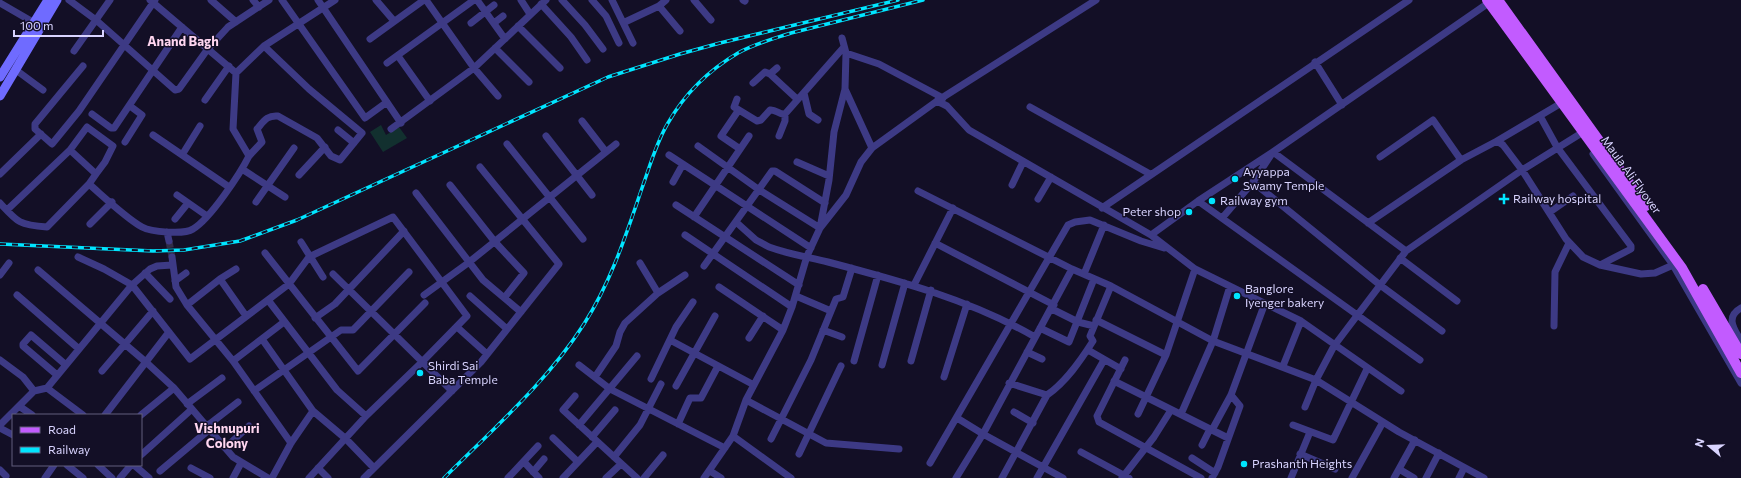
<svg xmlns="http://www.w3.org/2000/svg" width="1741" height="478" font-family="Commissioner,sans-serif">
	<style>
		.green { fill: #12302f }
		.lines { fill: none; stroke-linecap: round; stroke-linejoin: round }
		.street-tunnel { stroke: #312d47; stroke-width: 7; stroke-dasharray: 7 3.5; stroke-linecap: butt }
		.street { stroke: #3d3a85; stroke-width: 7 }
		.secondary { stroke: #6f6bff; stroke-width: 9 }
		.primary { stroke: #c25bff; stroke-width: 10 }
		.rail-casing { stroke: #00e5ff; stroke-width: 3.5 }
		.rail { stroke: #130f26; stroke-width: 2; stroke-dasharray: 6; stroke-linecap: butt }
		.poi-dot { fill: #00e5ff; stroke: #130f26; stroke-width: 1.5 }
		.labels { text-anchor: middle; stroke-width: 3; stroke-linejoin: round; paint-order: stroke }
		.poi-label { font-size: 12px; fill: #d9d4ff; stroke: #130f26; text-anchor: start }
		.street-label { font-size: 12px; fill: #d9d4ff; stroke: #130f26 }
		.neighbourhood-label { font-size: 13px; font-weight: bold; fill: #ffd6f0; stroke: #130f26 }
	</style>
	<rect width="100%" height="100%" fill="#130f26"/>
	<path class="green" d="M381,125L386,135L399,127L407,138L383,152L370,132Z"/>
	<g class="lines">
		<path class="street-tunnel" d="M169,241L172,257"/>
		<path class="street" d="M69,0L96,20L175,90L179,89L207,50L228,27L269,0
			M211,0L236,22
			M253,0L259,7
			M282,0L365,118L387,102
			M318,0L401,123
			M376,0L394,21
			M426,0L474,68L498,96
			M477,0L505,39
			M521,0L530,14
			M562,0L585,25L603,49
			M592,0L606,16L619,43
			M612,0L633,43
			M694,0L711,20
			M743,0L745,1
			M0,3L38,25
			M541,4L571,37L587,60
			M659,6L680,31
			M625,22L659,6L666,0
			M471,23L494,5
			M494,23L503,16
			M518,26L560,68
			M370,39L424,0
			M495,48L529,82
			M74,51L110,0
			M846,53L879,64L943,98
			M398,56L430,101
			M1315,62L1342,105
			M387,63L474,0
			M83,66L35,124V129L52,144L79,111L155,0
			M16,70L43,90
			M236,73L264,46L335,0
			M770,74L777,68
			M753,83L765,72L770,74L797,99
			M845,89L872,148
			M804,93L809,114L818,120
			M737,99L734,107L757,121L761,120L770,110C776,109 779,115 785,114L844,47
			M205,100L229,66
			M937,101L947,106L969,130L1151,235L1195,269L1301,321L1401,391
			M1030,107L1150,174
			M738,111L721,136L740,149
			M92,114L111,128H114L182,27
			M1540,116L1557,147L1631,246V249L1600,265
			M582,121L606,152
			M391,129L474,68L546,0
			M338,130L354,143
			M153,135L229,187
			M546,136L592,195
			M779,136L785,121V114
			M1497,141L1558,105
			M125,142L142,115L130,106
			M507,144L583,239
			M698,146L758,189L820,228L829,180L834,132L845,89L846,53L842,38
			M70,150L87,127L113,146L105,162L96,174
			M1593,154L1673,265L1741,383
			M182,155L200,126
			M669,155L811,248
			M249,156L262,142L257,129C264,121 267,115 278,116L317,138L331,156L340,160L362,133L309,89L264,46
			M1380,157L1433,120L1461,160
			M797,162L829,176
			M242,169L285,197
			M0,174L41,134
			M299,175L325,147
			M673,182L683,164
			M1253,182L1380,285L1442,331
			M450,185L495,242L524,273L505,297
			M1012,185L1023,162
			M918,191L1072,269L1111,286L1213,341L1316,380L1399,432L1484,478
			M416,193L483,280L521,312
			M177,195L207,216
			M1038,199L1051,177
			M1198,201L1420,360
			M256,202L294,148
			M0,203C18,223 20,225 47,227L89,184C104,197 126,218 142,227C151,232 184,235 193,229C210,219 240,174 249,156L233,129L236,73L150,0
			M676,205L799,285
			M1102,208L1409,0
			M7,210L70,150L96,174L89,184
			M1550,212L1573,196
			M694,217L749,136
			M1223,217L1253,182L1273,152L1406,251
			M175,219L188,203
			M736,222L756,240L769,247C788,254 808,257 828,262C900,281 971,300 1035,337
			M1368,223L1461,160L1497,141L1503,145L1522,170L1566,239L1583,257L1600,265L1641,274L1655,273L1673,265
			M90,224L112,202
			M167,232L169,241
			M685,235L792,307
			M1151,235L1198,201L1273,152L1487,4
			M301,242L323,277
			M935,243L1054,305
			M265,253L358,371L425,303
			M78,257L104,269L132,285L190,359L289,284L309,257L393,217L467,316L422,362L366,416L309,478
			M172,257L176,287L187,305L233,361L291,443
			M1400,258L1457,301
			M640,263L658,293
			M704,266L772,171H775L825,203
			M38,270L147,363L174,388L233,457L268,478
			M145,273L170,299
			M333,274L452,391
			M1084,274L1104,225
			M0,275L9,263
			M220,279L236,269
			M175,281L186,273
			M914,285L953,208
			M719,287L783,330
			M17,295L79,349
			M424,295L468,263L616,144
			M470,296L507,329
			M796,296L831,311
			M268,300L337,390L366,416
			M187,305L220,279L246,316
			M1741,308C1725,317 1734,329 1741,341
			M1052,309L1078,322L1094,326
			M315,318L335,304L404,231
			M1096,320L1166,355
			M1554,326L1555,272L1569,243
			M457,327L487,354
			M1040,328L1069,342L1094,279
			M823,330L842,337
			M749,338L763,316
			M262,339L313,411L346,439L374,468
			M670,340L754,385
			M1088,350L1121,369
			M1027,352L1042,359
			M0,360L23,377L34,391
			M1125,360L1097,416L1099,422L1201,478
			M233,361L284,322
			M854,361L878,275
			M911,361L931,290
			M579,365L610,389L725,448
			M882,365L905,283
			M1283,366L1301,321
			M102,371L153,311
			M57,375L23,346V344L31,335L66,365
			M595,377L616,346L620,332L625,323L658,293L685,275
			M944,377L967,304
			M651,379L676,327L693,302
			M1114,381L1228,438
			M1009,383L1047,395C1066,382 1081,360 1093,341L1090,336L1111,286
			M676,386L715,316
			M47,388L83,415
			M254,391L341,330H353L409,272
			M575,396L563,410L637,478
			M746,400L826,443L899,449
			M187,404L222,378
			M19,406L32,415
			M1305,407L1316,380L1334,346L1406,251L1522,170L1580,134
			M1014,412L1033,423
			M1138,414L1166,355L1195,269
			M1181,414L1213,341L1230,286
			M105,415L169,332
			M141,415L174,388
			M957,418L983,434L1063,478
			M678,424L690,398H701L718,366
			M0,425L34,391L47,388L132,285L150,269L157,266L172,265
			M579,425L637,356
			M1293,425L1333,440L1367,369
			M207,426L238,402
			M0,428L13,435
			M1212,430L1231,395L1265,303
			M733,436L791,478
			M592,437L615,410
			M553,438L578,462
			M771,439L811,360L836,299L843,297L852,268
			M1202,445L1210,429
			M225,448L249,426
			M1081,452L1129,478
			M799,454L841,366
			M1300,454L1335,469
			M141,455L192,409
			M614,457L640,425L661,384
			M1192,458L1215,473
			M524,462L539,478
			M930,463L1068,225L1075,222L1090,220L1141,241L1164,248
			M67,465L83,478
			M98,465L112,478
			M134,465L149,478
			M191,468L210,478
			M318,468L328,478
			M1399,469L1414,478
			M0,470L6,476
			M160,471L210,429
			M710,471L721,478
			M533,472L544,459
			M45,478L54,465
			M120,478L131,465
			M233,478L241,463
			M272,478L291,443L313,411
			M364,478L481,362L559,264L480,167
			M508,478L538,446
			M563,478L597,442
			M606,478L621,464
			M644,478L663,455
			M704,478L733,436L746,400L783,330L792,307L807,256L820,228L846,195L861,162L872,148L937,101L1096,0
			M956,478L983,434L1072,269
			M1002,478L1047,395
			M1037,478L1104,360
			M1122,478L1154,437L1171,410
			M1212,478L1218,467L1240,406L1231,395
			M1291,478L1310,432
			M1352,478L1383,422
			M1394,478L1415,440
			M1426,478L1439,453
			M1459,478L1464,468"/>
		<path class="secondary" d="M0,77L48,0
			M0,96L57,0"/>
		<path class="primary" d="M1487,0L1682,268L1741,373
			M1498,0L1646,206
			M1703,289L1741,354"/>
		<g class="rail-casing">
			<path id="rail" d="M0,244L153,251L184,250L240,241L297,220L608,77L680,54L720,43L898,0
				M444,478C493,429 547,382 584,324C611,282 626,235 642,188C650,166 656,143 668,123C684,95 709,70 738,53C754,44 773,39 791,33L923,0"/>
		</g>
		<use href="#rail" class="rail"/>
	</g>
	<g class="poi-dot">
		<circle cx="1235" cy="179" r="4"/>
		<path d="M1502 193h4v4h4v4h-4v4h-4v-4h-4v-4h4z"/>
		<circle cx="1212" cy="201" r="4"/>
		<circle cx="1189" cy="212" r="4"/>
		<circle cx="1237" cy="296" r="4"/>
		<circle cx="420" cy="373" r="4"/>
		<circle cx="1244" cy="464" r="4"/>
	</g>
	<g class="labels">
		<g class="poi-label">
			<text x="1243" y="176">Ayyappa<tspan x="1243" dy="14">Swamy Temple</tspan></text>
			<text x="1513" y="203">Railway hospital</text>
			<text x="1220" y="205">Railway gym</text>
			<text x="1181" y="216" text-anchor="end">Peter shop</text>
			<text x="1245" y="293">Banglore<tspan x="1245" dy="14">Iyenger bakery</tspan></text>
			<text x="428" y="370">Shirdi Sai<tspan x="428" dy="14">Baba Temple</tspan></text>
			<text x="1252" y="468">Prashanth Heights</text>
		</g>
		<g class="street-label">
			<text transform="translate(1631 175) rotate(54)" y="4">Maula Ali Flyover</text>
		</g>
		<g class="neighbourhood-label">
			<text x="183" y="46">Anand Bagh</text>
			<text x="227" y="433">Vishnupuri<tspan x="227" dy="15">Colony</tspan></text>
		</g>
	</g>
	<rect x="12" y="414" width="130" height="52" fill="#130f26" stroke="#625e7d"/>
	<rect x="20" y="427" width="20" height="6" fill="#c25bff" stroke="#625e7d"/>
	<text x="48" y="434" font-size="12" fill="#d9d4ff">Road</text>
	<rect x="20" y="447" width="20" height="6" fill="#00e5ff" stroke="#625e7d"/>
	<text x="48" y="454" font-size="12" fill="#d9d4ff">Railway</text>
	<g transform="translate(1709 446) rotate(289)" stroke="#130f26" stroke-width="3" paint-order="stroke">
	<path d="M0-3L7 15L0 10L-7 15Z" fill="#d9d4ff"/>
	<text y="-6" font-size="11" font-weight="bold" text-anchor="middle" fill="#d9d4ff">N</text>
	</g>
	<path d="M14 30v6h89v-6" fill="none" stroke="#d9d4ff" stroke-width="2"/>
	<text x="20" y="30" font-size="12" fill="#d9d4ff" stroke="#130f26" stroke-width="3" paint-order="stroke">100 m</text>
</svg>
